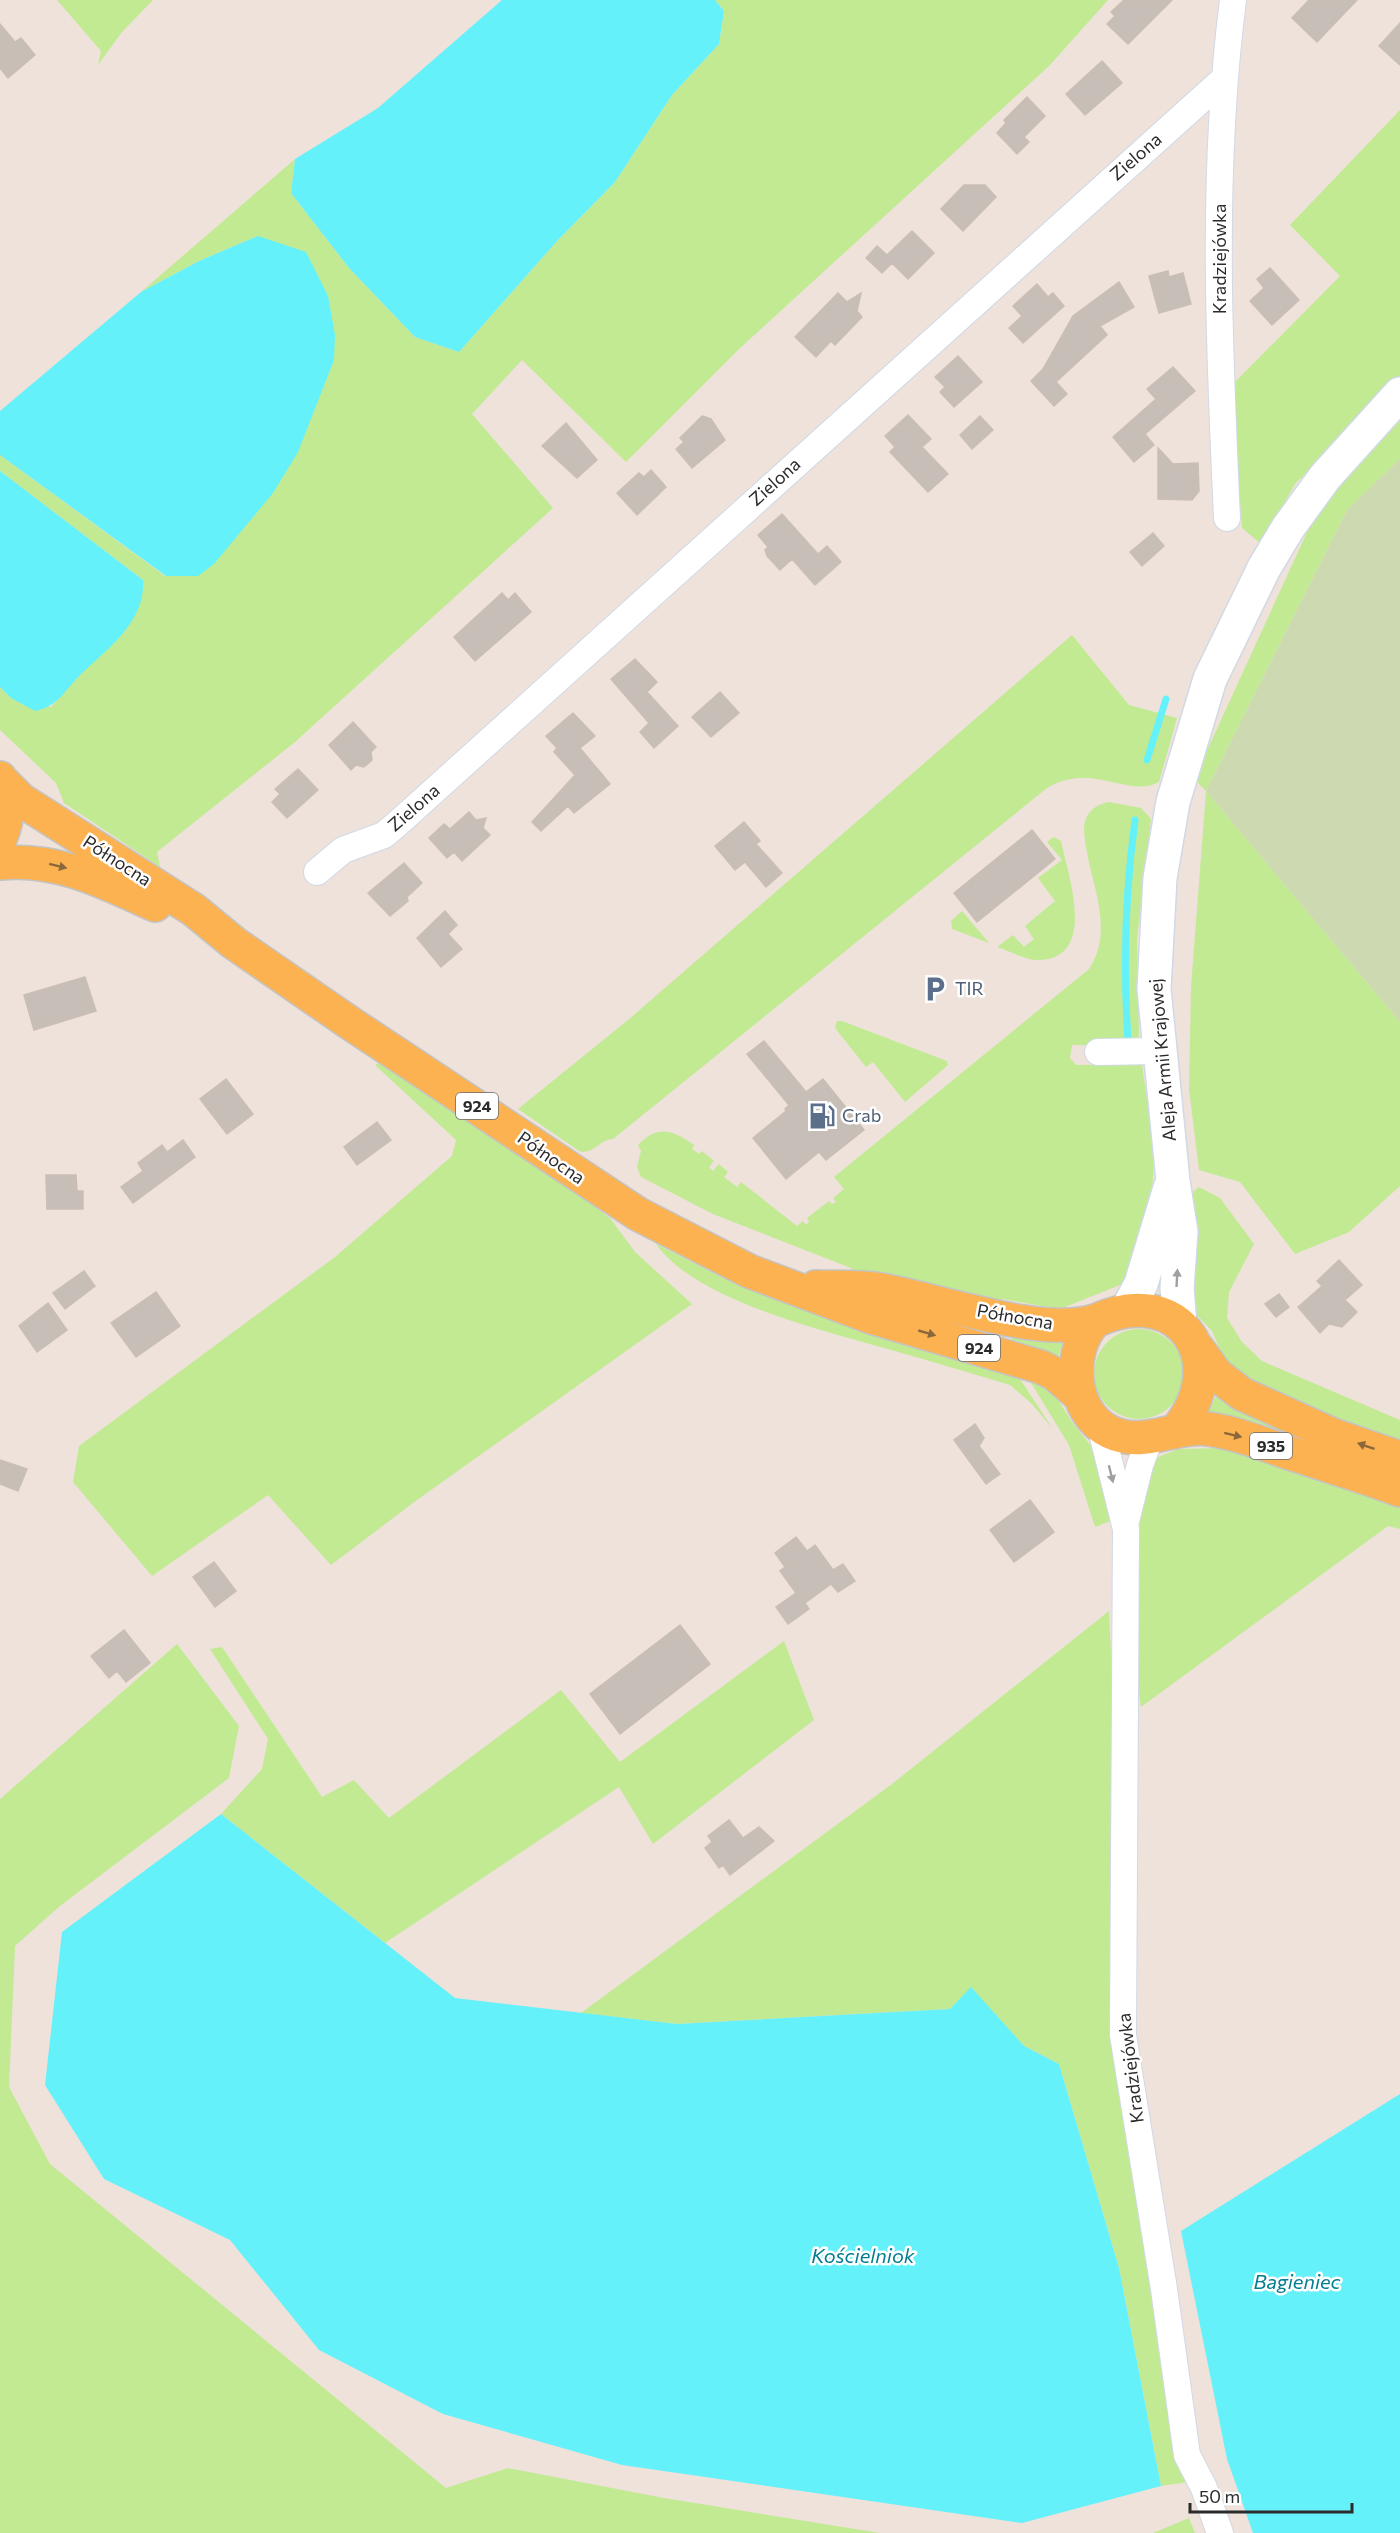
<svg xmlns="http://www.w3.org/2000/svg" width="1400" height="2533" font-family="Commissioner,sans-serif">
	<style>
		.green { fill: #c2ea93 }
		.cemetery { fill: #cdd9b1 }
		.water { fill: #65f1fa }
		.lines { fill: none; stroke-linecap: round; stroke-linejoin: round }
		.stream { stroke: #65f1fa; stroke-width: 7 }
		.building { fill: #c6beb7; stroke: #cabeb5; stroke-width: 1.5 }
		.minor-casing { stroke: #d0d9e5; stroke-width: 28 }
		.secondary-casing { stroke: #d0d9e5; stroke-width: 36 }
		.primary-casing { stroke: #c4c4c4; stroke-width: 36 }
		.minor { stroke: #fff; stroke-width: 26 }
		.secondary { stroke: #fff; stroke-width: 33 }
		.primary { stroke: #fdb251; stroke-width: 33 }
		.oneway { fill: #8a683c }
		.oneway2 { fill: #a0a0a0 }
		.labels { text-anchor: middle; stroke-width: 5; stroke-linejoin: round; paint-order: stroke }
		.shield { fill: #fff; stroke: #6b6b6b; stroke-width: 1.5 }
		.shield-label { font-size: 16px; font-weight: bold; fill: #2b2b2b }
		.street-label { font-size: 18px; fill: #2b2b2b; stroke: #fff }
		.service-label { font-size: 18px; fill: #4e5e75; stroke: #fff; text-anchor: start }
		.water-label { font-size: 20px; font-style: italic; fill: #037e91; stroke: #fff }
	</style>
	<rect width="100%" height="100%" fill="#eee2db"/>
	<path class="green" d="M57,0H153L122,32L98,65L101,51Z
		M715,0H1108L1049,66L739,349L626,462L522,360L472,414L553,508L295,742L157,852L160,867L64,803L56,783L0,730V687L11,698L51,707L78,677L143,580L0,471V455L165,576C210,575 209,571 235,536L258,236L199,261L141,292L295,159L291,193L349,268L415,337L459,352L557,241L615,182L672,95L719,44L724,11Z
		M1400,110V379L1295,484L1261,544L1242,528L1231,386L1340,276L1290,225Z
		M1400,421V459L1347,510L1206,791L1400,1022V1186L1349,1232L1295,1254L1240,1182L1199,1170L1189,1089L1191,987L1206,791L1194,779L1308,530L1350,471Z
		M1072,635L1129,705L1177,718L1159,782C1130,799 1091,761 1047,788L613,1139C600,1139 592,1156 579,1151L518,1109L628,1020Z
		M1109,802L1141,808L1151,819L1137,939L1139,1038L1131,1046L1072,1045L1070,1058L1076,1065L1142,1064C1148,1113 1161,1167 1147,1216C1141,1238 1132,1260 1124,1281L1120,1285L1065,1307H1048L1002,1299L1000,1305L854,1272L851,1268L713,1214L641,1177L637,1167L641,1151L638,1145C657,1124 674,1130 694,1145L692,1149L699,1154L702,1151L714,1161L709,1167L713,1171L719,1164L728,1172L724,1177L737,1187L741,1182L797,1226L803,1221L806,1225L809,1222L807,1218L829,1201L832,1204L836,1202L833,1198L844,1189L834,1177L1089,969C1118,926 1085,874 1084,828C1085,813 1094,805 1109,802Z
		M1054,837L1061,841C1068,875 1099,960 1037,960C1024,959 1009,951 997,947L1013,935L1024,947L1034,939L1025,926L1055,901L1038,878L1062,860L1047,842Z
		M962,911L989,943L952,929L951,921Z
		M837,1021H842L947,1061L948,1065L905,1102L873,1062L866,1067L835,1028Z
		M387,1059L487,1127L610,1218L635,1252L692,1304L417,1500L331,1565L268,1495L152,1576L73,1482L79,1446L335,1257L452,1156L456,1140L375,1065Z
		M1199,1187L1220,1198L1254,1244L1229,1292L1227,1318L1242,1342L1262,1361L1400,1420V1449L1236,1376L1224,1359L1212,1331L1186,1304L1189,1195Z
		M656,1244L724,1278L818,1313L990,1364V1370L1020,1379L1053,1429L1032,1404L1010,1385C970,1373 931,1361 891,1350C825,1331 696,1301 656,1244Z
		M1094 1374a45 45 0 1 1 90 0a45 45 0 1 1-90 0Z
		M1014,1331L1063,1341L1058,1357L1011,1344Z
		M1025,1373L1039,1379L1057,1398L1072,1422L1096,1452L1113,1520L1095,1527L1069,1445Z
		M1216,1396L1400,1475L1208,1413Z
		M1222,1448L1400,1506V1529L1388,1526L1141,1707L1137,1677L1140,1517L1154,1459L1178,1449Z
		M1109,1611L1136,2194L1174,2448L1188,2482L1161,2486L1119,2268L1059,2064L1024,2046L971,1988L950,2009L677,2024L581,2013L892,1784Z
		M784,1641L814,1720L653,1844L619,1787L385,1943L221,1814L262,1769L268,1739L210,1649L222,1647L322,1797L354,1780L389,1818L561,1690L620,1762Z
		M177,1644L239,1726L229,1778L60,1906L15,1946L9,2087L50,2164L446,2488L508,2468L664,2498L880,2533H0V1799Z
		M1189,2518L1195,2533H1153Z"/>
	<path class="cemetery" d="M1400,459V1022L1206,791L1347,510Z"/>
	<path class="water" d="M502,0H715L724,11L719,44L672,95L615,182L557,241L459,352L415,337L349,268L291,193L295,159L378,108Z
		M258,236L306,252L328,296L335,335L334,360L298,452L273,493L214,564L198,576H166L0,455V411L141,292L199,261Z
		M0,471L143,580C146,621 108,649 81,674C64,691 59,706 35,711L11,698L0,687Z
		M221,1814L455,1998L677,2024L950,2009L971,1987L1024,2046L1059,2064L1119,2268L1161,2486L1022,2523L622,2465L443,2414L319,2350L230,2240L104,2179L45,2085L62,1932Z
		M1400,2094V2533H1253L1227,2459L1181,2231Z"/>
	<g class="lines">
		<path class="stream" d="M1147,760L1166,699
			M1128,1040C1123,966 1125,894 1135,820"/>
	</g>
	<path class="building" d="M1124,0H1172L1128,44L1107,24L1115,16L1111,12Z
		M1309,0H1357L1317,42L1292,18Z
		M1400,23V65L1379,46Z
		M0,24L15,42L21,38L35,55L8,78L0,68Z
		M1102,61L1122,83L1085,115L1066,94Z
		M1027,97L1045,116L1024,137L1029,142L1017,154L997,133L1006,123L1004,120Z
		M964,185H985L996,197L963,231L941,209Z
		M912,231L934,253L908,279L892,263L882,273L866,258L877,246L887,255Z
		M1270,268L1299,300L1272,325L1250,301L1264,288L1257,279Z
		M1168,271L1169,277L1183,273L1191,304L1159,313L1149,276Z
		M1119,282L1134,307L1100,326L1107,335L1056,382L1067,394L1054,406L1031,381L1043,369L1073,316Z
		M1037,284L1048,297L1053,293L1064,306L1023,343L1009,328L1022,316L1013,306Z
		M838,293L847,302L861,293L857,311L862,317L835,345L831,341L816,357L795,337Z
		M958,356L982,382L954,407L940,392L945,387L935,377Z
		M1173,367L1195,391L1145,434L1154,445L1134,462L1113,437L1156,399L1147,389Z
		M908,415L931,439L922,447L948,474L928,492L890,452L895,447L885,436Z
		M702,416L711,419L725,440L692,468L676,449L684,442L680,438Z
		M980,416L993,430L972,449L960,435Z
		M566,423L597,460L577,478L542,446Z
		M1158,448L1173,464L1198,463L1199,491L1192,500L1158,499Z
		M651,470L666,487L637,515L617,493L639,473L644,477Z
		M782,514L818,554L827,546L841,562L815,585L792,559L780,570L767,556L765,550L768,547L758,535Z
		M1153,533L1164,546L1142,566L1130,552Z
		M502,593L508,600L515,593L531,612L475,661L454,637Z
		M635,659L657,682L647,692L678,726L654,748L640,732L649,723L611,679Z
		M720,692L739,713L711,737L692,717Z
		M573,713L595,736L580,748L610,784L574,813L568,806L541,831L532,822L575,775L554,752L557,748L546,736Z
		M353,722L376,747L371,752L372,760L364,767L356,765L351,770L329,745Z
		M298,769L318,790L287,818L272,802L280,794L275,789Z
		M469,812L476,820L486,818L483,828L490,835L462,861L454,852L447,858L429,838L444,824L450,829Z
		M744,822L760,841L756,844L782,873L766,887L745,862L735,870L715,846Z
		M1032,830L1055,859L977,922L954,893Z
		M404,863L422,883L407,897L408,901L390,916L368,893Z
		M445,911L457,925L448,934L462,949L441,967L417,938Z
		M85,977L96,1011L34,1030L24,995Z
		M764,1041L806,1092L823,1079L864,1130L826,1160L819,1152L786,1179L753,1138L786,1111L785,1109L789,1105L747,1054Z
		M226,1079L253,1114L227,1134L200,1099Z
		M377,1122L391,1140L357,1165L344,1147Z
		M183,1140L195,1157L133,1203L121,1187L143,1171L138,1163L162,1145L167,1152Z
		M46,1175H76L77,1191H83V1209H47Z
		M1339,1260L1362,1285L1345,1300L1357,1312L1342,1327L1329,1324L1320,1333L1298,1307L1322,1286L1317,1281Z
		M84,1271L95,1286L65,1309L53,1293Z
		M156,1292L180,1326L136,1357L111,1323Z
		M1279,1294L1289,1307L1276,1317L1265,1304Z
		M48,1303L67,1330L37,1352L19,1326Z
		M975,1424L984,1438L979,1446L1000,1474L986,1484L954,1440Z
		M0,1460L27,1469L18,1491L0,1484Z
		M1030,1500L1054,1532L1014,1562L990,1530Z
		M796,1537L807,1551L815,1545L833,1570L843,1564L855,1581L838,1592L831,1584L805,1603L809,1609L788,1624L776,1607L796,1593L780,1571L785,1567L775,1553Z
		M214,1562L236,1591L215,1607L193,1577Z
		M680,1625L710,1664L620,1734L590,1694Z
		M124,1630L150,1663L126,1682L117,1671L109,1678L91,1656Z
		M729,1820L743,1838L759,1827L774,1841L730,1875L723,1865L719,1868L705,1848L712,1842L708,1836Z"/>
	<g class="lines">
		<g class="minor-casing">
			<path id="minor" d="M1227,518C1219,346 1211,171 1233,0
				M317,872L343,850L384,835L397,824L1224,79
				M1098,1052L1159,1051
				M1100,1425L1126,1529L1123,2035L1164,2289L1187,2455L1204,2488L1220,2533
				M1126,1521L1140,1465L1150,1438"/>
		</g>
		<g class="secondary-casing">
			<path id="secondary" d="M1127,1310L1141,1284L1170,1188
				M1180,1325L1177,1288L1181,1232L1173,1181L1154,989L1160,878L1173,802L1210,679L1264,568L1288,528L1325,477L1400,394"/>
		</g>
		<g class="primary-casing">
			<path id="primary" d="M0,778C10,799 9,818 0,839
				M1,780L21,800L194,910L234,943L350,1023L638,1214L749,1271L871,1317L1041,1367L1055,1374L1078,1394
				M0,863C56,857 105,882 155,905
				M816,1287C837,1288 860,1286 881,1290C939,1300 1042,1338 1095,1321
				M1198,1349L1216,1374L1242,1394L1333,1435L1400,1458
				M1175,1432C1234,1364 1181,1280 1095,1321C1066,1351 1071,1413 1110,1432C1144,1448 1174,1425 1208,1429C1239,1433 1267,1446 1296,1455C1331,1467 1366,1477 1400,1490"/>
		</g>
		<use href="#minor" class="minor"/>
		<use href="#secondary" class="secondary"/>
		<use href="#primary" class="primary"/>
	</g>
	<defs><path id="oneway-solid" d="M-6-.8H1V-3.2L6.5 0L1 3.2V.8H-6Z" transform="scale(1.5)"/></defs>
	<g class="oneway">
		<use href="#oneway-solid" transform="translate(58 866) rotate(14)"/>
		<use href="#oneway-solid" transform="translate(927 1333) rotate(16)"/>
		<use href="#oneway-solid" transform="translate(1233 1435) rotate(14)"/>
		<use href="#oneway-solid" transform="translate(1366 1446) rotate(-161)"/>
	</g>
	<g class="oneway2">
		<use href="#oneway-solid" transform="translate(1177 1278) rotate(-87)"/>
		<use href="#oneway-solid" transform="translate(1111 1474) rotate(76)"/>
	</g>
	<defs>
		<g id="parking-bare" transform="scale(2.07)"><path d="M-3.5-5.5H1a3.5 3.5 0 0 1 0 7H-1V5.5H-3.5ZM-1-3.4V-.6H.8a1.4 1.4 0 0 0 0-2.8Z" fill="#5c6f8a" stroke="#fff" stroke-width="2.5" paint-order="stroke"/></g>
		<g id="fuel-bare" transform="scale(2.07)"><path d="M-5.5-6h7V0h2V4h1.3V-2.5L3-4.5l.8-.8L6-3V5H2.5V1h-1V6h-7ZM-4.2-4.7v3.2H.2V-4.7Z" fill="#5c6f8a" stroke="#fff" stroke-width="2.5" paint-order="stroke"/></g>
	</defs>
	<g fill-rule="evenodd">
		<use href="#parking-bare" x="935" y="989"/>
		<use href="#fuel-bare" x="822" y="1116"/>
	</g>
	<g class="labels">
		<g class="shield">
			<rect x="456" y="1093" width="42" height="26" rx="4.5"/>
			<rect x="958" y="1335" width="42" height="26" rx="4.5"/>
			<rect x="1250" y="1433" width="42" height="26" rx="4.5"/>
		</g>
		<g class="shield-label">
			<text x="477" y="1112">924</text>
			<text x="979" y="1354">924</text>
			<text x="1271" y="1452">935</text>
		</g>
		<g class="street-label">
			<text transform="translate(1136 157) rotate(-41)" y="6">Zielona</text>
			<text transform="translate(1220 259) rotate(-90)" y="6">Kradziejówka</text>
			<text transform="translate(775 482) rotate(-42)" y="6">Zielona</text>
			<text transform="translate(414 808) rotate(-41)" y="6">Zielona</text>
			<text transform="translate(117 861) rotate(33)" y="6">Północna</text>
			<text transform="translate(1163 1060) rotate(-95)" y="6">Aleja Armii Krajowej</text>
			<text transform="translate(551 1158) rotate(35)" y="6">Północna</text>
			<text transform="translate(1015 1317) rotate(10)" y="6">Północna</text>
			<text transform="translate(1131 2068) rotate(-97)" y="6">Kradziejówka</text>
		</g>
		<g class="service-label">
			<text x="955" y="995">TIR</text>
			<text x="842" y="1122">Crab</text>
		</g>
		<g class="water-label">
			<text x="863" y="2263">Kościelniok</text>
			<text x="1297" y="2289">Bagieniec</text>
		</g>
	</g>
	<path d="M1190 2503v9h162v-9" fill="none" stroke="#2b2b2b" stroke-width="3"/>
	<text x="1199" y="2503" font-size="18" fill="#2b2b2b" stroke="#ffffff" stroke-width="4.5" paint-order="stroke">50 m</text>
</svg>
